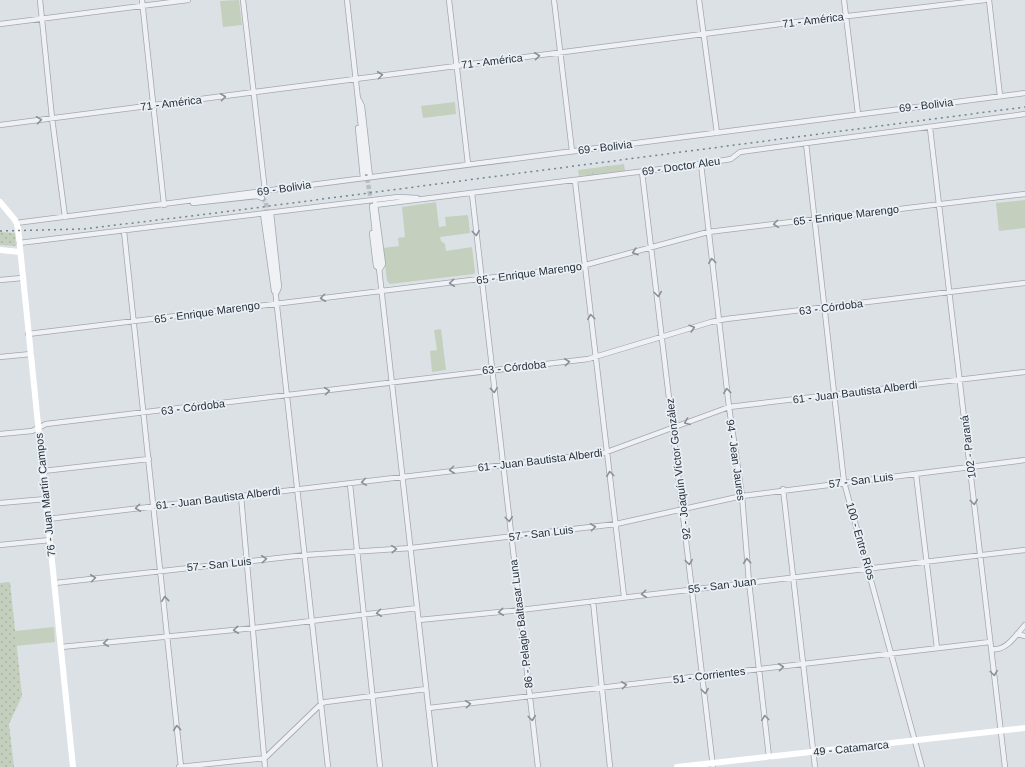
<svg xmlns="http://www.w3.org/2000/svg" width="1025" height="767" font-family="Helvetica,sans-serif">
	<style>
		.grass { fill: url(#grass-dots) }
		.park { fill: url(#park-tufts) }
		.pitch { fill: #c4d0bd }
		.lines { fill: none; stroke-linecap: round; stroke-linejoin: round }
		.street-tunnel { stroke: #b8bec4; stroke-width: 4.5; stroke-dasharray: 4.5 2; stroke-linecap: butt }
		.street-casing { stroke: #a2a8b0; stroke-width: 6 }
		.street { stroke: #eff1f5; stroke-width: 4.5 }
		.secondary { stroke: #fff; stroke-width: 6 }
		.rail { stroke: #768290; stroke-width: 1.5; stroke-dasharray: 2 4; stroke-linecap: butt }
		.oneway { stroke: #8a9099 }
		.labels { text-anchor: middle; stroke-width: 3.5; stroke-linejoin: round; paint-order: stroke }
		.street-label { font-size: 11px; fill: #26303d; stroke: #ebf0f4 }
	</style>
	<defs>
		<pattern id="grass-dots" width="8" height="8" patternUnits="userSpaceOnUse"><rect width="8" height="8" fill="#c4d0bd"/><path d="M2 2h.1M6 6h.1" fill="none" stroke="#a8b3a3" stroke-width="1.8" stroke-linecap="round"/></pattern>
		<pattern id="park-tufts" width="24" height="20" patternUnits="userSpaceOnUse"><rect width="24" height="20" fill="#c4d0bd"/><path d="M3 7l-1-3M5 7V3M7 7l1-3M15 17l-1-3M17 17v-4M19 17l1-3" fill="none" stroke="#a8b3a3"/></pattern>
	</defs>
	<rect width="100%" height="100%" fill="#dce1e6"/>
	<path class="grass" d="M0,232L15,233L16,246L0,245Z
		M10,582L22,696L9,724L14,767H0V583Z"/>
	<path class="park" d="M624,164L625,171L579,176L578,170Z"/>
	<path class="pitch" d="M239,0L242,25L223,27L220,1Z
		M455,102L456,114L423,118L421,106Z
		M1025,200V228L999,231L996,203Z
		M436,202L439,227L446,226L445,217L468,215L470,233L440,237L441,241L445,244L446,251L472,247L475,272L474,274L390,284L387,281L383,248L399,246L398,238L405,237L402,207Z
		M441,329L446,370L432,372L430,351L437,350L434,330Z
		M54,627L55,642L16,646L15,631Z"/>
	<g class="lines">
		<path class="street-tunnel" d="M366,172L372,206
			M262,198L266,202L267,215"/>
		<g class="street-casing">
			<path id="street" d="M40,0L52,118L65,217
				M142,0L164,205
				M243,0L265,191
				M347,0L366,172
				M449,0L468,164
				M554,0L572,151
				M699,0L717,133
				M844,0L858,114
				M989,0L1000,96
				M0,24L188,0
				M359,100L362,106L370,177
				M0,125L788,23L985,0
				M358,128L363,178
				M930,128L1005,767
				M806,143L844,482L922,767
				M701,164L729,407L742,496L749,582L769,757
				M642,172L713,767
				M575,181L624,596
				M472,194L538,767
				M193,203L257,196L262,198
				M375,204L383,264L380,269
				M375,205L701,164L731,159L740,152L1025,114
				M372,206L435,767
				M271,213L279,287L277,292
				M263,214L274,291
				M267,216L328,767
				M16,223L1025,93
				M124,231L181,767
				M372,233L376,266L380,269
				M19,243L398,197L417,198
				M0,280L22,278
				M28,334L578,267L708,232L1025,194
				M0,357L31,354
				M0,434L32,431L46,424L588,359L711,322L726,319L1025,283
				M43,471L149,459
				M916,474L937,648
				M350,484L380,767
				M783,489L815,767
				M241,496L265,767
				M0,503L46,499
				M48,519L604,453L729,407L1025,372
				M0,545L50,540
				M55,583L305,555L411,548L616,524L742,496L1025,460
				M593,601L610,767
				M419,620L520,610L1025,550
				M1017,634L1025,636
				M61,647L254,628L417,608
				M991,649C1006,652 1016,635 1025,625
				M429,708L990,642
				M179,767L265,758L322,703L326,702L426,689"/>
		</g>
		<use href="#street" class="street"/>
		<path class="secondary" d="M0,202L15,220L18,228L73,767
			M0,250L20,252
			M677,767L1025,728"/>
		<path class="rail" d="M0,231L83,229L216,213L1025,107"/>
	</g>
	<defs><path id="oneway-chevron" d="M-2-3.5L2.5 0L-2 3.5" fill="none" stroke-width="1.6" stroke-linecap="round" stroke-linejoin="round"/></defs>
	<g class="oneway">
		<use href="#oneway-chevron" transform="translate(537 56) rotate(-7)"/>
		<use href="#oneway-chevron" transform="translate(380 75) rotate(-7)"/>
		<use href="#oneway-chevron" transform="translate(223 97) rotate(-7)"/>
		<use href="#oneway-chevron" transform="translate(39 120) rotate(-8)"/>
		<use href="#oneway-chevron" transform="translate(776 224) rotate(173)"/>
		<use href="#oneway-chevron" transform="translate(476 233) rotate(83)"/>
		<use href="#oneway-chevron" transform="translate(635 252) rotate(164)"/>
		<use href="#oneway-chevron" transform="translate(712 261) rotate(-97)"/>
		<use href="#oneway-chevron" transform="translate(452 283) rotate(174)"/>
		<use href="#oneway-chevron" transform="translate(658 294) rotate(83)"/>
		<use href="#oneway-chevron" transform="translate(323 298) rotate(173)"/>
		<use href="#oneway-chevron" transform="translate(591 317) rotate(-97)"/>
		<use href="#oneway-chevron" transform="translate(692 328) rotate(-17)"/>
		<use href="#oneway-chevron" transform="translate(567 362) rotate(-6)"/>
		<use href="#oneway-chevron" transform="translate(494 390) rotate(84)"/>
		<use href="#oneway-chevron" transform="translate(327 391) rotate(-8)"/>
		<use href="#oneway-chevron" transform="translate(727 391) rotate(-97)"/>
		<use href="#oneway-chevron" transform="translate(687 422) rotate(159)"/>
		<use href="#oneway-chevron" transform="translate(452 470) rotate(173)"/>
		<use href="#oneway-chevron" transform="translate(610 474) rotate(-97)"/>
		<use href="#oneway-chevron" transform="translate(364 482) rotate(172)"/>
		<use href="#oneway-chevron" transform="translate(974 502) rotate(83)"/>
		<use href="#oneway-chevron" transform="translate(138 508) rotate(173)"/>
		<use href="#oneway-chevron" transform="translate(509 519) rotate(83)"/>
		<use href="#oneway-chevron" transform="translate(593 527) rotate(-7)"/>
		<use href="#oneway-chevron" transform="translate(394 549) rotate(-4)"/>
		<use href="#oneway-chevron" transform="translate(264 559) rotate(-6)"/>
		<use href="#oneway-chevron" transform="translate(747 561) rotate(-95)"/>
		<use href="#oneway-chevron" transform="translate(689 562) rotate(83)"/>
		<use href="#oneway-chevron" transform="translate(93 578) rotate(-7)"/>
		<use href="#oneway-chevron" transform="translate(644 594) rotate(174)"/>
		<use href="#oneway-chevron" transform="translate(165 599) rotate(-96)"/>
		<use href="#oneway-chevron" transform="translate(501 612) rotate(174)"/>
		<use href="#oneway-chevron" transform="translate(379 613) rotate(173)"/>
		<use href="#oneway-chevron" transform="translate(236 630) rotate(174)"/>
		<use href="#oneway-chevron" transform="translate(106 643) rotate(174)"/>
		<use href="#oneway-chevron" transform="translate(781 667) rotate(-7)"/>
		<use href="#oneway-chevron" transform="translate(994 673) rotate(83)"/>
		<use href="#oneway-chevron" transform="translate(624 685) rotate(-7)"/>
		<use href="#oneway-chevron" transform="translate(705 691) rotate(83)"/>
		<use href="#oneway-chevron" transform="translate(468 704) rotate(-7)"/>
		<use href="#oneway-chevron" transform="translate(532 718) rotate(83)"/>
		<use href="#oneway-chevron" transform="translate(765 718) rotate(-97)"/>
		<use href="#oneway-chevron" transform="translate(177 728) rotate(-95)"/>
	</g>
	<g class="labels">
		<g class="street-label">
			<text transform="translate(813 20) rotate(-7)" y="4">71 - América</text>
			<text transform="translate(492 61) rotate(-7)" y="4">71 - América</text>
			<text transform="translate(171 103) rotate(-7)" y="4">71 - América</text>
			<text transform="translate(926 105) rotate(-7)" y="4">69 - Bolivia</text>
			<text transform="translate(605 147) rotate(-7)" y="4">69 - Bolivia</text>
			<text transform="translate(681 166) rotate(-8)" y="4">69 - Doctor Aleu</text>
			<text transform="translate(284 188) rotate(-8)" y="4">69 - Bolivia</text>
			<text transform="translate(846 215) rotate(-7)" y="4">65 - Enrique Marengo</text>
			<text transform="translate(529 273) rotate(-8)" y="4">65 - Enrique Marengo</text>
			<text transform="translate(831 307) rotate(-7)" y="4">63 - Córdoba</text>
			<text transform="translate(207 312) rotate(-8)" y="4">65 - Enrique Marengo</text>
			<text transform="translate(514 367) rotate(-6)" y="4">63 - Córdoba</text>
			<text transform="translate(855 392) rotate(-7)" y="4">61 - Juan Bautista Alberdi</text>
			<text transform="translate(193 407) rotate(-7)" y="4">63 - Córdoba</text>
			<text transform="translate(968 447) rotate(-97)" y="4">102 - Paraná</text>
			<text transform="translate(540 460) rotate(-7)" y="4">61 - Juan Bautista Alberdi</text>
			<text transform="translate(736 460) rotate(82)" y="4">94 - Jean Jaures</text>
			<text transform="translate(678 469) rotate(-97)" y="4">92 - Joaquín Víctor González</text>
			<text transform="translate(861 480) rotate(-7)" y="4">57 - San Luis</text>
			<text transform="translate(45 495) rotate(-96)" y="4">76 - Juan Martín Campos</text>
			<text transform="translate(218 498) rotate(-7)" y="4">61 - Juan Bautista Alberdi</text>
			<text transform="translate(541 533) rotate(-7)" y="4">57 - San Luis</text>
			<text transform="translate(861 541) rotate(74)" y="4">100 - Entre Ríos</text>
			<text transform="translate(219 564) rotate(-6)" y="4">57 - San Luis</text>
			<text transform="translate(722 585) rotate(-7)" y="4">55 - San Juan</text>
			<text transform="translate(521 624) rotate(-97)" y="4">86 - Pelagio Baltasar Luna</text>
			<text transform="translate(709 675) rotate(-7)" y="4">51 - Corrientes</text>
			<text transform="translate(851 748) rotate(-6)" y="4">49 - Catamarca</text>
		</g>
	</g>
</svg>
